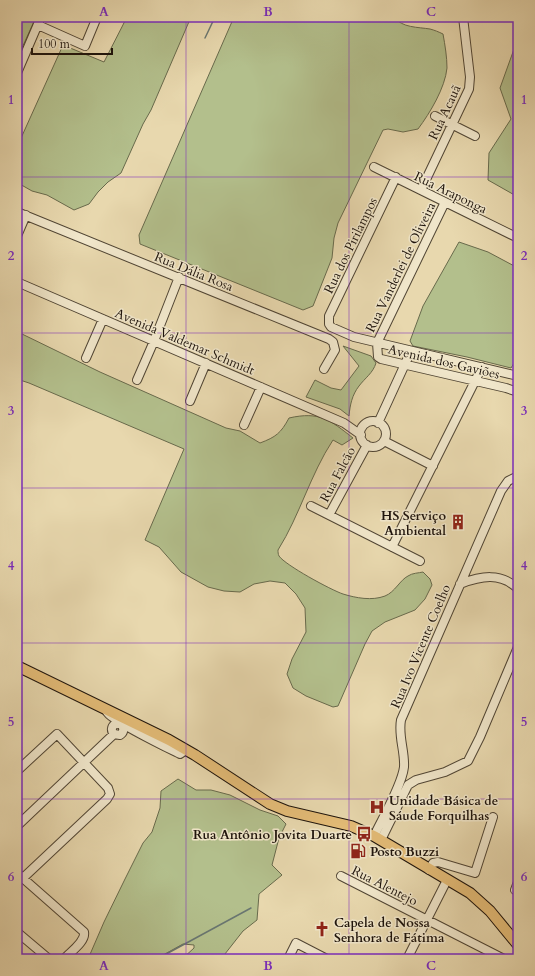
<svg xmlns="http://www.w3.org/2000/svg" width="535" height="976" font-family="Cardo,serif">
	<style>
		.green { fill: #b3bf8c; stroke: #686a4c }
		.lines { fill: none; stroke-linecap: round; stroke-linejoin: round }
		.stream { stroke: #697671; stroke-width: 1.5 }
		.minor-casing { stroke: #504534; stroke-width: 10 }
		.major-casing { stroke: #1e140c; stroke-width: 12 }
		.minor { stroke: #f0e6ca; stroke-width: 8 }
		.major { stroke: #e4bc77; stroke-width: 10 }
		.grid { fill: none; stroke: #7b2cbf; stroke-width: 1; stroke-opacity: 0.55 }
		.labels { text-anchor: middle; stroke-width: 3; stroke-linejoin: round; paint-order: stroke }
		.street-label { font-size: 13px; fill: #1e140c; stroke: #f0e6ca }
		.poi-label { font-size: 13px; font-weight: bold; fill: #1e140c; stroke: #f0e6ca; text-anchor: start }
		.neatline { fill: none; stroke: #7b2cbf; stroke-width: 1.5 }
		.grid-label { font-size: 13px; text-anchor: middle; font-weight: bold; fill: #7b2cbf }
	</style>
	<rect width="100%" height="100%" fill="#e8d8ae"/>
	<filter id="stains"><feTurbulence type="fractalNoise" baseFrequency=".005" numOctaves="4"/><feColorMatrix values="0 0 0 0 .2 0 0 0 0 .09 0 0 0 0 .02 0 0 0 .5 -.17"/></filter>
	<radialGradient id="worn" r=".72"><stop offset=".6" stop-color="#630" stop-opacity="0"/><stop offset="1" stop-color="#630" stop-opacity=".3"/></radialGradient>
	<path class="green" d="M17,17H36L17,59Z
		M127,17H191L151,110L143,124L121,173L108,182L98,192L89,204L74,210L47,195L32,191L18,183L17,181V147L63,45L104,62Z
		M234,17H394C402,28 418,27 430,29C434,30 439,32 443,34C445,45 447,57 447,68C445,88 430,113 418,129L403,132L388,129L383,130L338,223L334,238L332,258L313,306L303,310L140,244L139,235Z
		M518,38V197L488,180L489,153L511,119L500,88Z
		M459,242L488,252L518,268V360H516L511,368L467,357L413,346L410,341L423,306Z
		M17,334H22L100,372L226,428L240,431L260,443C276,437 281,433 289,418C320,411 330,420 353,438L342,445L333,440C310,475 300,515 278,550C278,552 278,554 279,556C285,565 331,590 343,594C356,598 372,601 385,596C395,592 400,580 408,576C412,573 419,573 423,572L430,579L432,585L425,599L415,610L385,622L372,631L365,644L338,706L333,707L306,696L293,688L287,674L292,659L306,632L305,608L296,594L285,583L270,581L254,584L240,592L224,591L208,587L181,572L159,547L145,540L184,449L29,383L17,379Z
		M343,346L371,356L376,363C373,373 365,378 359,386C352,395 350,405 349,416L340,409L306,397L315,380L331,388L341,390L359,366Z
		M178,779L196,790H211L230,795L260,810L278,816L286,824L279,838L272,865L282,875L259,894L257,920L243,931L221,959H182L194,948V945L183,944L156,959H88L104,922L125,879L143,843L152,832L160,808L161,791Z"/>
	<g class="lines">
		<path class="stream" d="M205,38L215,17
			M157,959L251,908"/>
		<g class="minor-casing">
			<path id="minor" d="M38,25L85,46L97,17
				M17,73L41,17
				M435,116L475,136
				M374,167L518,238
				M396,177L329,316V324L331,327L354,337L518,376
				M421,190L469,89L470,77L463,17
				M445,202L377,343L378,357L381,359L506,388L518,392
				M17,212L329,339L333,342L335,350L324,369
				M17,236L26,215
				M17,282L344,423L361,435
				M86,358L103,319
				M137,380L154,341L179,277
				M190,401L206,363
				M360 434a13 13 0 1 1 26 0a13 13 0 1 1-26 0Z
				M378,423L411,351
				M244,425L261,387
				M384,441L433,466
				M311,506L420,561
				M329,515L367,445
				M392,547L482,367
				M460,584C481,576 501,572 518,589
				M107,712C110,720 168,748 180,754L186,750
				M122,723C123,728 125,732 120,735L114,734C111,731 111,727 115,724Z
				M17,771L57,734L108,788L110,794L107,799L23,878
				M17,826L114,734
				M374,836C382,819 402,785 404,767C405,751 398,736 401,720L501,491L508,481L518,476
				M381,840L408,785L416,780L445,772L468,761L480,737L518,647
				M429,870L433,863L438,862L475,873L493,817
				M17,873L84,932C86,942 70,952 64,959
				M341,876L504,959
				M515,890L518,882
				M17,932L49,959
				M288,959L296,943L327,959
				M407,959L447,880"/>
		</g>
		<g class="major-casing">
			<path id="major" d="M17,666L169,740L195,755L270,804L287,811L351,826L374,836L470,893L490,911L518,945"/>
		</g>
		<use href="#minor" class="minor"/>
		<use href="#major" class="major"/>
	</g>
	<path class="grid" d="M186,17V959M349,17V959M17,177H518M17,333H518M17,488H518M17,643H518M17,799H518"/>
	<defs>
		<g id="building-bare" transform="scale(1.2)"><path d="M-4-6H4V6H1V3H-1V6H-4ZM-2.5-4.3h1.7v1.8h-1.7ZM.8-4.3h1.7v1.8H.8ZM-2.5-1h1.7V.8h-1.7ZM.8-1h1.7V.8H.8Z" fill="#8f2418" stroke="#f0e6ca" stroke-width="2.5" paint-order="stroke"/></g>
		<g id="hospital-bare" transform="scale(1.2)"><path d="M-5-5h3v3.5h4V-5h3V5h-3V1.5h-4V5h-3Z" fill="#8f2418" stroke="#f0e6ca" stroke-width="2.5" paint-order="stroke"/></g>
		<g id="bus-bare" transform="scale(1.2)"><path d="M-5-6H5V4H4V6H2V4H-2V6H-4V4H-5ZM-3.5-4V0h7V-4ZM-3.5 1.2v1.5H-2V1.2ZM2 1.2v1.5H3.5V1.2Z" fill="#8f2418" stroke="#f0e6ca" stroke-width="2.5" paint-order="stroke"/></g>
		<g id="fuel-bare" transform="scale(1.2)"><path d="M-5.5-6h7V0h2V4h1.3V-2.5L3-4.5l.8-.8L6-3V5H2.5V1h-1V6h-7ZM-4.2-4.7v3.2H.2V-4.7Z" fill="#8f2418" stroke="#f0e6ca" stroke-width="2.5" paint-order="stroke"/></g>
		<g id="church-bare" transform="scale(1.2)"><path d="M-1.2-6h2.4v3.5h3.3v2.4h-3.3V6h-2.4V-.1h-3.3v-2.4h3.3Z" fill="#8f2418" stroke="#f0e6ca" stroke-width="2.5" paint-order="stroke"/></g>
	</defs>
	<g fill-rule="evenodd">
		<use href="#building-bare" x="458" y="522"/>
		<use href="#hospital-bare" x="377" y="807"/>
		<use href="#bus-bare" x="364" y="834"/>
		<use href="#fuel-bare" x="358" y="851"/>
		<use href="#church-bare" x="322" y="929"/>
	</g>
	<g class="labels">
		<g class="street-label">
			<text transform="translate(444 112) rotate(-65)" y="5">Rua Acauã</text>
			<text transform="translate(451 192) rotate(26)" y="5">Rua Araponga</text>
			<text transform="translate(350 245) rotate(-64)" y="5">Rua dos Pirilampos</text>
			<text transform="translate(400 267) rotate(-64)" y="5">Rua Vanderlei de Oliveira</text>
			<text transform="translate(194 271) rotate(22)" y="5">Rua Dália Rosa</text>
			<text transform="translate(185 341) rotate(23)" y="5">Avenida Valdemar Schmidt</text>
			<text transform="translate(444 361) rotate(13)" y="5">Avenida dos Gaviões</text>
			<text transform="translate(337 474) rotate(-62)" y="5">Rua Falcão</text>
			<text transform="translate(420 646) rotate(-67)" y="5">Rua Ivo Vicente Coelho</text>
			<text transform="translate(385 885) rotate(27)" y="5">Rua Alentejo</text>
		</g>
		<g class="poi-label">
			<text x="446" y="520" text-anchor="end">HS Serviço<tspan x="446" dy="15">Ambiental</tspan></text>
			<text x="389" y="805">Unidade Básica de<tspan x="389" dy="15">Sáude Forquilhas</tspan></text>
			<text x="352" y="839" text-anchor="end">Rua Antônio Jovita Duarte</text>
			<text x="370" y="856">Posto Buzzi</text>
			<text x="334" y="927">Capela de Nossa<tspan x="334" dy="15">Senhora de Fátima</tspan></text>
		</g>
	</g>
	<rect width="535" height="976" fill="none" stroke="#e8d8ae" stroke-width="44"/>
	<path d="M32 48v6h80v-6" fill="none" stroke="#1e140c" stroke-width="2"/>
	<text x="38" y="48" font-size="12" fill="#1e140c" stroke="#f0e6ca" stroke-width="3" paint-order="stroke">100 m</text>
	<rect x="22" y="22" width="491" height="932" class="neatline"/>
	<g class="grid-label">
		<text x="104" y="16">A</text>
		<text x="268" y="16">B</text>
		<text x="431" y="16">C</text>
		<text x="11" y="104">1</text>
		<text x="524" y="104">1</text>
		<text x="11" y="260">2</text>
		<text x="524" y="260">2</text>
		<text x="11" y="415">3</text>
		<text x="524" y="415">3</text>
		<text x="11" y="570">4</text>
		<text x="524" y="570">4</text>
		<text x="11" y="726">5</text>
		<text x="524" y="726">5</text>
		<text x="11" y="881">6</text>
		<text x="524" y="881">6</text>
		<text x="104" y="970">A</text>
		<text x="268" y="970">B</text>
		<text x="431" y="970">C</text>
	</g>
	<rect width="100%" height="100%" filter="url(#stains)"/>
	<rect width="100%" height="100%" fill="url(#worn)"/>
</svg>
